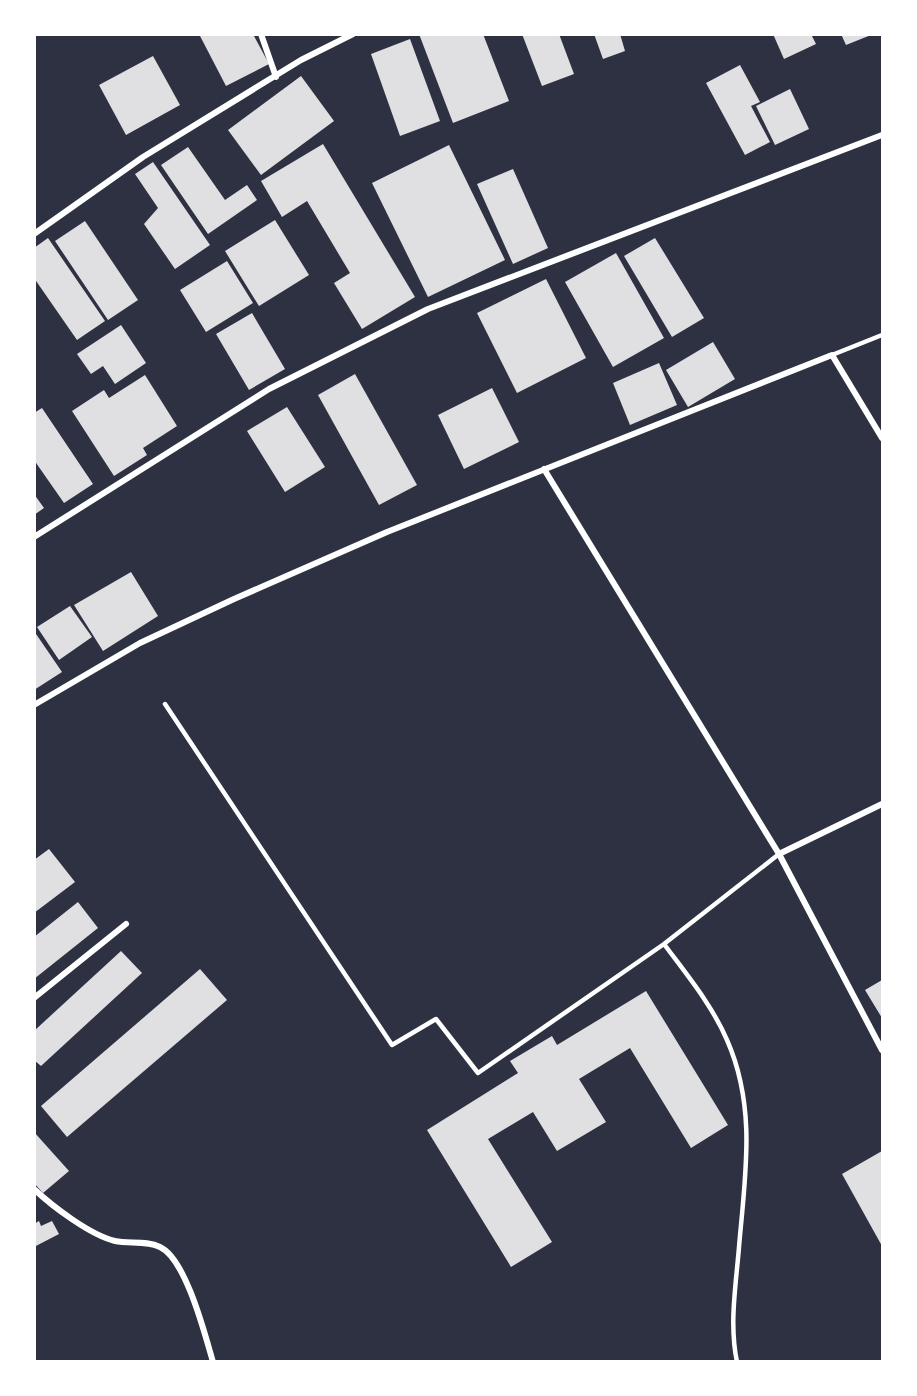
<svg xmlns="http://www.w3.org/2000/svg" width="917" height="1396" font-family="Poppins,sans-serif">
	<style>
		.building { fill: #e0e0e3 }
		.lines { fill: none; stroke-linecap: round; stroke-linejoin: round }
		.service { stroke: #fff; stroke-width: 4.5 }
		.minor { stroke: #fff; stroke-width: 6 }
	</style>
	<rect width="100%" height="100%" fill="#2d3142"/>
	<path class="building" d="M199,34H253L269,64L226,86Z
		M419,34H483L509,101L453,123Z
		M522,34H559L574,74L542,86Z
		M594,34H620L625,51L603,59Z
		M773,34H811L816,44L784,59Z
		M841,34H871V35L846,45Z
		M410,39L440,121L400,136L371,54Z
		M153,56L180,105L126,135L99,85Z
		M740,65L760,102L751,106L770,142L745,155L706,83Z
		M301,76L334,121L261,175L228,130Z
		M790,89L809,129L775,145L756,106Z
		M323,144L415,297L362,329L334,283L350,273L307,201L282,217L261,181Z
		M449,145L505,260L428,297L372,183Z
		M188,147L225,200L247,185L257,200L208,234L161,165Z
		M153,162L210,245L175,269L144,224L158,208L135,174Z
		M513,169L548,248L513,264L477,184Z
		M275,220L309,275L259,306L225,251Z
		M85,221L138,300L108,320L55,241Z
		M48,238L105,321L77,340L34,278V248Z
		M655,238L704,318L672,337L624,256Z
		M616,253L664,338L613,367L565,282Z
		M227,261L253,303L206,332L180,290Z
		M546,279L586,358L517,393L477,313Z
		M252,313L285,369L249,390L216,334Z
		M121,325L146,363L115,384L103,366L91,374L77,354Z
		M713,342L735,379L688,407L666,370Z
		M659,363L677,405L630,425L613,383Z
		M355,374L417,485L379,505L318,395Z
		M145,375L177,426L143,448L147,455L114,476L72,411L104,390L109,398Z
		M492,388L519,442L464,469L438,415Z
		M287,407L325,467L285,492L247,431Z
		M42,408L93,484L64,503L34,460V413Z
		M34,494L44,508L34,515Z
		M131,572L158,616L103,651L74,605Z
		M70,606L92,637L59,660L37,627Z
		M34,631L62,672L34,690Z
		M49,849L75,882L34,913V860Z
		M78,902L98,928L34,979V937Z
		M121,951L142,973L41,1066L34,1060V1031Z
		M200,969L227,1000L67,1137L41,1106Z
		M882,980V1018L865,990Z
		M646,991L728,1125L691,1148L630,1048L579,1079L606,1122L557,1151L533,1112L488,1139L552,1242L511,1267L427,1130L518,1073L510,1061L552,1036L557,1045Z
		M34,1132L69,1171L43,1193L34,1183Z
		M882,1151V1246L842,1174Z
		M39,1221L41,1226L52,1221L59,1234L34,1247V1224Z"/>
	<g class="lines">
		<path class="service" d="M832,355L882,335
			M165,704L392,1045L436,1019L478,1073L664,944L779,854
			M664,944C687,975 712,1005 727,1040C757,1108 745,1176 739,1247C736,1285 729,1324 737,1362"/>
		<path class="minor" d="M261,34L276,77
			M34,234L143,157L301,60L353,34
			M544,469L779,854L882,1050
			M34,537L269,389L428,309L882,135
			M34,705L140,643L234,599L387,532L832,355L882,438
			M779,854L882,804
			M34,998L126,924
			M34,1189C52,1206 90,1235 115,1241C129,1244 147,1240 160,1247C186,1259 205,1335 213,1362"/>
	</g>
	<rect width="917" height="1396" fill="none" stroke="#ffffff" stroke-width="72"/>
</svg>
